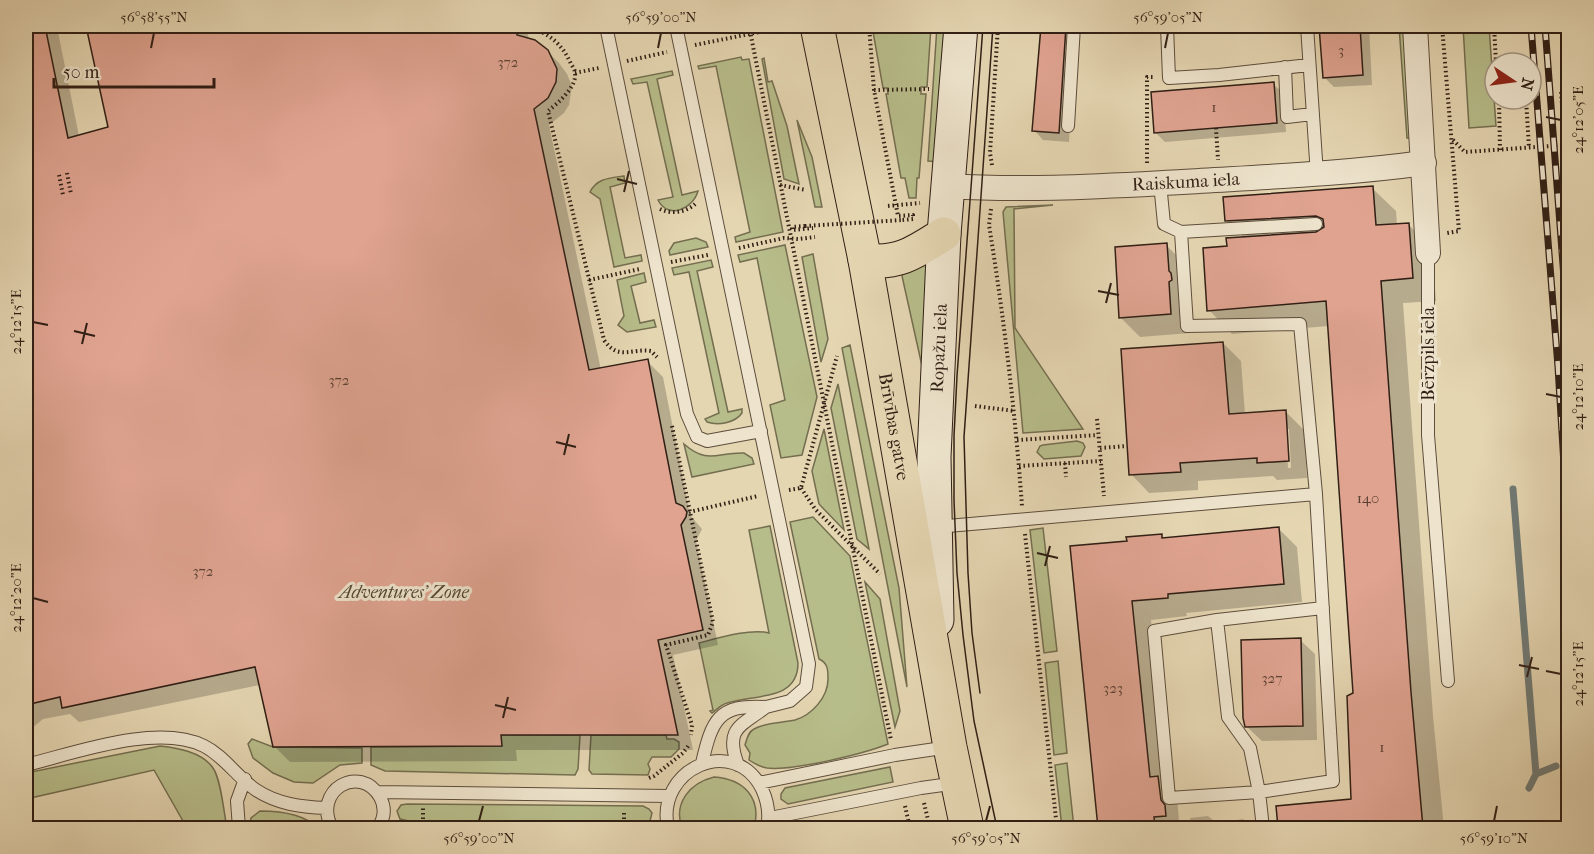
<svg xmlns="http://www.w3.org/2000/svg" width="1594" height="854" font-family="'IM FELL French Canon',serif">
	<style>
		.green { fill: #b7bd8a; stroke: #746e50; stroke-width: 1.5 }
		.shadow { fill: #0003; fill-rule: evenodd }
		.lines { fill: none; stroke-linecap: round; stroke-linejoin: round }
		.stream { stroke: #6f7a76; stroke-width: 7 }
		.building { fill: #dfa390; stroke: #301f15; stroke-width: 1.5 }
		.lane-casing { stroke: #5d4d3c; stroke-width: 14 }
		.street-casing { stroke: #5d4d3c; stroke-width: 26 }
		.secondary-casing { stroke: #301f15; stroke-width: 35 }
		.highway-casing { stroke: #301f15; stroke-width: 35 }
		.path { stroke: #301f15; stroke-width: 4; stroke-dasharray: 1.5 3; stroke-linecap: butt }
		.lane { stroke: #eee4cd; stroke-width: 12 }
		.street { stroke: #eee4cd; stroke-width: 24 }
		.secondary { stroke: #eee4cd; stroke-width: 33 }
		.highway { stroke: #e5d6b2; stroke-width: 33 }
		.tram { stroke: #301f15; stroke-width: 1.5 }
		.rail-casing { stroke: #301f15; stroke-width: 7 }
		.rail { stroke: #eee4cd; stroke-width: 4.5; stroke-dasharray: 14; stroke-linecap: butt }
		.path-bridge { stroke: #301f15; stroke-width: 4; stroke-dasharray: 1.5 3; stroke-linecap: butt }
		.ticks { fill: none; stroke: #301f15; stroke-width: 2 }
		.labels { text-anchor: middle; stroke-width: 6; stroke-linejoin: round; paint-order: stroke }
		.number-label { font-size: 15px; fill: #5c4034 }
		.street-label { font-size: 18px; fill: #301f15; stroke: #eee4cd }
		.park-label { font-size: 18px; font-style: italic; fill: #524632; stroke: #eee4cd }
		.neatline { fill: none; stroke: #301f15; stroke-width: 2 }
		.ticks-label { font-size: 15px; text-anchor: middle; fill: #301f15 }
	</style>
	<rect width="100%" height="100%" fill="#e5d6b2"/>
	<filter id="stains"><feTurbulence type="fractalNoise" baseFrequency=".00333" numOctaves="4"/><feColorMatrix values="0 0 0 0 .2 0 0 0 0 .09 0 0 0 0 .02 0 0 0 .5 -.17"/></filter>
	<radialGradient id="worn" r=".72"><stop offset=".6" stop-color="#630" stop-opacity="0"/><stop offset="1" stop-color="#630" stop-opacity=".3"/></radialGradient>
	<path class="green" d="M872,26H931L927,87H921V94H926L919,178H917L916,198H909L905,178H901L886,94H888L887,88H883Z
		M937,26H950L940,162L928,161Z
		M1399,26H1403L1411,138H1407Z
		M1463,26H1489L1496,126L1469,128Z
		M741,57L742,60L749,59L783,232L736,242L735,237L750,232L716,66L699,69L698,66Z
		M764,58L768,82L772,81L787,126L799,184L784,179L762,59Z
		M672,71L673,75L657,79L682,195L698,191C693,209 668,220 658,200L673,197L647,82L633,84L631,79Z
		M797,120L812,157L822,207H815Z
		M624,176L625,183L610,187L625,258L641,255L642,261L614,267L600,199L590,192C597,178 610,178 624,176Z
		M1053,205L1014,209L1015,328L1083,429L1023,433L1003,212L1006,207Z
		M696,238L706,242L708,247L670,255L669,251L674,243Z
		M785,245L817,397L802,455L781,458L770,405L785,400L757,258L740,262L738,255Z
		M813,254L828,339L821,362L802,257Z
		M929,255L922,366L902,276L904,271Z
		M711,260L713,267L697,271L728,412L742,409V413C735,423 718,426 707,422L705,419L719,413L689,272L674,275L672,268Z
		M644,273L646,282L631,286L640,323L654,320L656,327L627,332L618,325L624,316L617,280Z
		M850,345L899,588L907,687L842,348Z
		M838,384L869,549L857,539L831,408Z
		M824,429L844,530L819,504L812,471Z
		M1077,441L1083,443L1085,447L1081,456L1044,459L1037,452L1040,446L1043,445Z
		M684,444C708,465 717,452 744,453L752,458L754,464L692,477Z
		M813,517L850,556L888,744C863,754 793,771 767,768C760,767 755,764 749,760L750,753L745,745C747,739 748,732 754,729C766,722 782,723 795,720C812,715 828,697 828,679C828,670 828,663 819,659L790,522Z
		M770,526L798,663C798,702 753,694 727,703C720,705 717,710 712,713L710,711L713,710L699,643C718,638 751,628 769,633L749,530Z
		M1043,528L1057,651L1044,653L1030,530Z
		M865,582L880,599L900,711L895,727Z
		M1058,661L1067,753L1054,755L1045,663Z
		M501,735H580L578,769L575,775L385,771L371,765V747L501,746Z
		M591,735H666L667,739H674L679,742V749L671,757H652L648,764L650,769L648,775L592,774L589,770Z
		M252,739L273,747L362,748V763L340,765L313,783L294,782L273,773L253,758L248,744Z
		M160,746C178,748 202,752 213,768C221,779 224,814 227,828H187L154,770L26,799V773Z
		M1067,763L1074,828H1062L1055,765Z
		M890,767L893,782L788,804L781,799V794L785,788Z
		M714,777C744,779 762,798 754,828H682C673,803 690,783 714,777Z
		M407,804L643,806L649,809L652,813L650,821L642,825L413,822L400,819L397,811L401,805Z
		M260,811C279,811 304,814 318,828H249L251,818Z"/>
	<path class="shadow" d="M26,26H51L58,32L79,136L110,129L88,26H526L529,40L543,47L559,63L567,74L572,86L569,105L564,113L549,125L601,370L647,361L663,377L690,515L702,529L696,541L718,645L673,655L693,750H516L517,761L290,762L274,746L260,685L79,722L70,714L43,719L26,733Z
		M1042,26L1065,27L1075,37L1069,142L1043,140L1034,130Z
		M1321,26H1369L1372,85L1334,87L1324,77Z
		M1273,84L1283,93L1286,132L1165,142L1155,132Z
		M1372,188L1396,211L1397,225L1408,224L1432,248L1436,301L1403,303L1433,716L1444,828H1279L1278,807L1353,800L1354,694L1329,326L1232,334L1209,310L1228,248L1244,238L1226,220Z
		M1166,245L1185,264L1190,333L1140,337L1121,318Z
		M1223,343L1241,361L1245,414L1286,412L1304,430L1307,478L1277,480L1273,476L1198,481V490L1149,493L1131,474ZM1286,429H1289L1291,468H1288Z
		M1278,528L1297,547L1302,602L1186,613L1187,616L1151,620L1168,787L1177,797L1179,821L1184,828H1100L1072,547L1129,542L1161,536L1164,539Z
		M1300,640L1315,654L1317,740L1262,741L1247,727Z
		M1208,816L1213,820L1214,828H1191L1190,818Z
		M1243,819L1252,828H1219L1218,823Z"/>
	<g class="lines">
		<path class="stream" d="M1513,489L1536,774
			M1529,788L1536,774L1556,766"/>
	</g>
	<path class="building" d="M26,26H45L68,138L108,127L86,26H515L517,35L535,40L548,50L557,69L556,82L548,98L534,109L589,370L648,359L676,503L683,506L687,512L686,517L681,525L703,630L658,640L678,735H501L502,746L273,747L255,667L62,708L60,697L26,705Z
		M1041,26H1066L1059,133L1032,131Z
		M1319,26H1360L1363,75L1323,78Z
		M1274,82L1277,123L1154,133L1151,92Z
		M1373,186L1376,225L1409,223L1413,278L1381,281L1411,692L1423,828H1278L1276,806L1351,799L1347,696L1353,693L1326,301L1207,311L1203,248L1227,246L1226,238L1316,232L1324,227L1323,219L1316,216L1225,221L1223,197Z
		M1167,243L1169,271L1171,273L1172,280L1169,282L1171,314L1119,318L1115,247Z
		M1223,342L1229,414L1286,410L1289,461L1257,463V458L1180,463L1181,472L1129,475L1121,349Z
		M1279,527L1284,584L1168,594V598L1132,601L1150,777L1158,776L1161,800L1165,805L1166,816L1154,817L1155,828H1098L1070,546L1127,541L1126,537L1162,534V538Z
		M1301,638L1303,726L1245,727L1243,718L1241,640Z"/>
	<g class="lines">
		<g class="lane-casing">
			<path id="lane" d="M606,26L687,414L697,437L707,441L761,431
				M676,26L809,664L806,687L790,701L766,707
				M1167,26L1169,78L1219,75L1309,65
				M1307,26L1317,175
				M1285,67L1287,117L1312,114
				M1068,126L1074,26
				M1160,183L1164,224L1181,232
				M1428,253V435L1448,681
				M936,527L1316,494L1300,324L1187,326L1181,232L1316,224
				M1217,620L1154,631L1169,798L1259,792L1250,748L1228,717L1217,620L1323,608
				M702,763C712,720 718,704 766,707C741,726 724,728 738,765
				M26,765C75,753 157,723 204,746C224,756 237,777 256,790C277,804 301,807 326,808
				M759,783L895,755L949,747
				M377,792L669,796
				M770,818L921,788L957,783
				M239,828L237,801L245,779
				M332,828C312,790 360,763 380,797C386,808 384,819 378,828
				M668,828C655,769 734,733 762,789C768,802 770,814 767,828
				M1263,828L1259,792L1333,781L1316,494"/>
		</g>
		<g class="street-casing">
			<g id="street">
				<path d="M1415,26L1428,253"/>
				<path id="s1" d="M949,186C1027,191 1104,186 1182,182C1263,177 1343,174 1424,163"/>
			</g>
		</g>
		<g class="secondary-casing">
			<g id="secondary">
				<path id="s2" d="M937,620L934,457L944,234L961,26"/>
			</g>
		</g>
		<g class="highway-casing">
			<g id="highway">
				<path id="s3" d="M817,26L865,260L950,747L967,828"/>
				<path d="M865,260C899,265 917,251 944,234"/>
			</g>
		</g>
		<path class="path" d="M526,26C547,32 562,43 571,64C573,67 575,70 575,73C577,87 558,103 548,111L604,340C618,361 632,348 651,351L657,357
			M749,26L891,740
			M869,26L874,90L898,216L913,215V219L902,220
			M1183,26H1193
			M1442,26L1459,231L1447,233
			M1494,26L1496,63
			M695,45L774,29
			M627,61L667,52
			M575,73L599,68
			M874,90L929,89
			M1561,92L1565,141
			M1499,99L1500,150
			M1526,99L1529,148
			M1216,128L1218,160
			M1453,140L1465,152L1565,145V142L1568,141
			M1147,163V77H1153
			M992,165L990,153L998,26
			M67,173L71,194
			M59,175L63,195
			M780,185L806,190
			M888,206L920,203
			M660,209C672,215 688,212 697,202
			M991,209L989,225C1004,318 1015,411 1022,506
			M805,226L792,227V230L813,228
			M739,248L784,238L798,239L815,237
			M671,262L708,255
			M589,280L640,269
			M975,406L1015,411
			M1097,419L1104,496
			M672,426L713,622L708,635L666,645L692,725L691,735
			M1017,440L1098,435
			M1100,448L1127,446
			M1065,463L1066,477
			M1019,466L1101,461
			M801,488L815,509L880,574
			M789,490L801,488L837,356
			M689,512L758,496
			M1025,534L1057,828
			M649,778L654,776L683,753L689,745
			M924,803L930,828
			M905,806L910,828
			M423,828V808
			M624,828V810"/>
		<use href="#lane" class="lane"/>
		<use href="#street" class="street"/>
		<use href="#secondary" class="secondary"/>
		<use href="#highway" class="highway"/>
		<path class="tram" d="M983,26L957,376L954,436V500L957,573L963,635L974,721L997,828
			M980,693L972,633L968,573L964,437L993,26"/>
		<g class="rail-casing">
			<path id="rail" d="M1531,26L1558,367L1568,530
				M1545,26L1568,331"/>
		</g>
		<use href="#rail" class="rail"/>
		<path class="path-bridge" d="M805,226L902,220"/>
	</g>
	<path class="ticks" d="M151,48L154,33M658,48L661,33M1165,48L1168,33M1546,117L1561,120M617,179L637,184M624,192L629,171M1098,291L1119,295M1106,303L1111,283M33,322L48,325M74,331L95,336M82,344L87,323M1546,394L1561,397M556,442L576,447M564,455L569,434M1037,553L1058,558M1045,566L1050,546M33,598L48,602M1519,665L1539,669M1546,671L1561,674M1527,677L1532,657M495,705L516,710M503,718L508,697M479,821L483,806M986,821L990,806M1494,821L1497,806"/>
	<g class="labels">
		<g class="number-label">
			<text x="1341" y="55">3</text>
			<text x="508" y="67">372</text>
			<text x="1214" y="112">1</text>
			<text x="339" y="385">372</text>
			<text x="1368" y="503">140</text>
			<text x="203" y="576">372</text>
			<text x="1272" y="683">327</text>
			<text x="1113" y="693">323</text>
			<text x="1382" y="752">1</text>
		</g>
		<g class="street-label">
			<text dy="6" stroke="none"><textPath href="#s1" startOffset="237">Raiskuma iela</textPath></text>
			<text dy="6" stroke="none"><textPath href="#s2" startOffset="272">Ropažu iela</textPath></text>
			<text transform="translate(1428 354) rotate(-90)" y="6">Bērzpils iela</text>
			<text dy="6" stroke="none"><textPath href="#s3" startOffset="408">Brīvības gatve</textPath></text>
		</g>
		<g class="park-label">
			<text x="404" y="598">Adventures' Zone</text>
		</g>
	</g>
	<rect width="1594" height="854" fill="none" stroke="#e5d6b2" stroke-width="66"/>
	<g transform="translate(1513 81) rotate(103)"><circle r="28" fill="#eee4cd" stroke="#a29583" stroke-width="1.5"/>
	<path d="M0-4.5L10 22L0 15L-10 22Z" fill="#8f2418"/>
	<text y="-9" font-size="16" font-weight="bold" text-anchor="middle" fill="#301f15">N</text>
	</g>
	<path d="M54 78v9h160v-9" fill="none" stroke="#301f15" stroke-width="3"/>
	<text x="63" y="78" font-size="18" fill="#301f15" stroke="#eee4cd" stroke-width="4.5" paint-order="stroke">50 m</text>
	<rect x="33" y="33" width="1528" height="788" class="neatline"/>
	<g class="ticks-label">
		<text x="154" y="22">56°58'55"N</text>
		<text x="661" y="22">56°59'00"N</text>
		<text x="1168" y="22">56°59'05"N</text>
		<text transform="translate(1578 120) rotate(-90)" y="5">24°12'05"E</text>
		<text transform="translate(16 322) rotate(-90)" y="5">24°12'15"E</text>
		<text transform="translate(1578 397) rotate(-90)" y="5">24°12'10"E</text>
		<text transform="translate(16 598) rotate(-90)" y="5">24°12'20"E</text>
		<text transform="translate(1578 674) rotate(-90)" y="5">24°12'15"E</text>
		<text x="479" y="843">56°59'00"N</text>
		<text x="986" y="843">56°59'05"N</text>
		<text x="1494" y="843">56°59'10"N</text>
	</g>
	<rect width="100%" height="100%" filter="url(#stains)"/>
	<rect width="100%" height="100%" fill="url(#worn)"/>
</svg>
